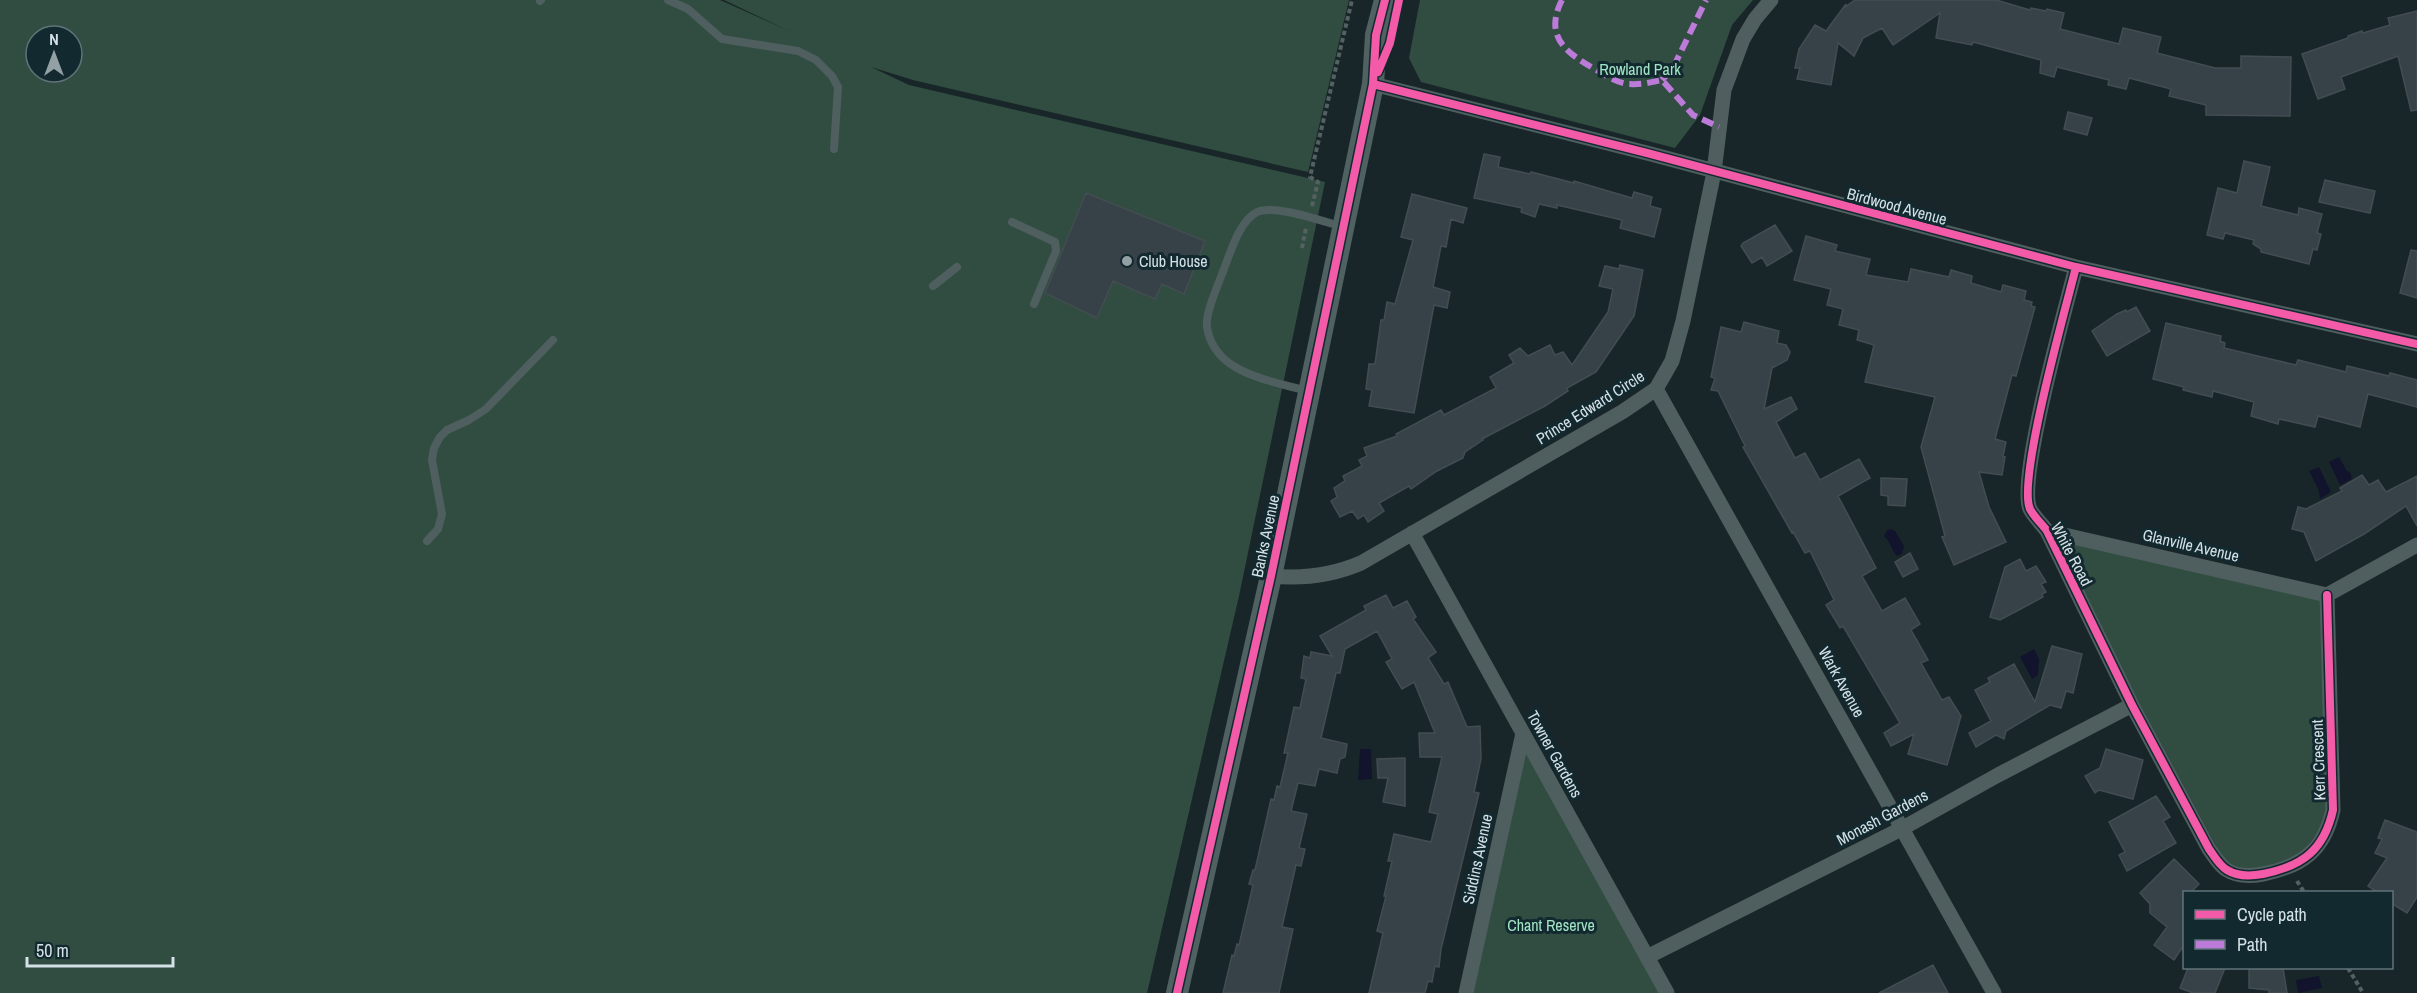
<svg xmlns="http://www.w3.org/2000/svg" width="2417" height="993" font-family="'Archivo Narrow',sans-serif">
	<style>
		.green { fill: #314d41; fill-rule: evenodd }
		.water { fill: #11142c }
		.building { fill: #374248; stroke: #434c51; stroke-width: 1.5 }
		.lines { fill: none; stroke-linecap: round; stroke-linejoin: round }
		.path { stroke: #546061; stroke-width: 4; stroke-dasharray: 4.5 3; stroke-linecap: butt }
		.lane { stroke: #4f5e5f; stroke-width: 8 }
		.street { stroke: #4f5e5f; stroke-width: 15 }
		.secondary { stroke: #4f6160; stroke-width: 22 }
		.quiet { stroke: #bd7bd9; stroke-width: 6; stroke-dasharray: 12 6; stroke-linecap: butt }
		.cycleway-casing { stroke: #122930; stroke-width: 11 }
		.cycleway { stroke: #f35aa7; stroke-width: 8 }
		.poi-dot { fill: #93a0a4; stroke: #122930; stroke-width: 2 }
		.labels { text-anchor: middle; stroke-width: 6; stroke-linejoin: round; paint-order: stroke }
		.park-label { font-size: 16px; fill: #a2e4c4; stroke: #122930 }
		.street-label { font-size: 16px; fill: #d4e1e6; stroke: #122930 }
		.poi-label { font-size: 16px; fill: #d4e1e6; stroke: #122930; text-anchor: start }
	</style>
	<rect width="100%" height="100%" fill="#192629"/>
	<path class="green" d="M0,0H720L789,31L724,0H1349L1308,172L913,80L871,67L909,85L1325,182L1239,596L1147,993H0ZM36,36H72V72H36Z
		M1420,0H1753L1732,25L1700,115L1675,148L1421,82L1409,58Z
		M2047,531L2327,595L2333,810L2294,866L2230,872Z
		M1523,733L1667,993H1466Z"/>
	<path class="water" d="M2339,457L2347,471L2350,472L2352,479L2340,485L2329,462Z
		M2319,467L2331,492L2320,499L2319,491L2309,471Z
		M1891,529L1895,531L1904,546L1902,554L1897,556C1891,550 1891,542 1884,536L1887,530Z
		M2034,649L2039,659L2038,675L2032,679L2020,657Z
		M1360,749H1371L1372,779L1358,780Z
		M2319,976L2322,988L2298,993L2296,980Z"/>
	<path class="building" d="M1855,0H1996L2030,10L2031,8L2046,11L2047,9L2064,13L2060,29L2119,44L2123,28L2161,37L2157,53L2215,68H2241V56L2291,57L2290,116L2206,115V105L2169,96L2171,89L2129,78L2126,89L2108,85L2109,80L2057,67L2054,77L2040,73L2041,60L1973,42L1972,45L1936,38L1940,13L1893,45L1882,28L1863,38L1854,56L1838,43L1831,85L1797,79L1800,68H1795L1799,49L1815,25L1826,31L1846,4L1845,7Z
		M2417,11V110L2411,111L2398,56L2341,77L2345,89L2318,99L2302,54L2348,38V36L2362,31L2363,33L2390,25L2388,18Z
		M2068,112L2092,118L2087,135L2064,129Z
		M1484,154L1500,157L1498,167L1530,174L1531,172L1574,183V181L1632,198L1634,192L1652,197L1650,206L1661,209L1654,237L1620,228L1622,220L1557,205V208L1539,204L1535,217L1521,212L1522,208L1474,198Z
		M2244,161L2270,167L2261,206L2298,215L2299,208L2322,214L2317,233L2321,234L2317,250L2313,249L2309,264L2261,252V249L2253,244L2254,240L2225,233L2223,239L2207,235L2218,188L2237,193Z
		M2325,180L2375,191L2370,213L2319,202Z
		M1086,193L1205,241L1184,294L1162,284L1155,299L1113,281L1097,318L1045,293Z
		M1412,194L1467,208L1463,223L1451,219L1446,247L1441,246L1433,287L1450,292L1447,308L1434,305L1414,413L1369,406L1372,390L1366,389L1369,364H1375L1381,320H1384L1387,302L1395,304L1413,240L1401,237Z
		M1775,225L1792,251L1767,266L1762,257L1752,263L1741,246L1743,243Z
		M1806,236L1837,245L1835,251L1870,259L1866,275L1908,282L1911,269L1949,277L1951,270L1972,276L1971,283L2001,292L2003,285L2026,291L2024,300L2032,302L2031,306L2035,307L2016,376L2012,375L1995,439L2006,442L2003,456L2005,457L2002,475L1979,472L1989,507L2006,542L1954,565L1942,537L1945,536L1921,447L1935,397L1865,382L1874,345L1857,340L1859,330L1839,325L1843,309L1827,305L1831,289L1794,280Z
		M2411,250L2417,251V298L2400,293Z
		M1620,265L1643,270L1634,316L1596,372L1567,388L1568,391L1545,406L1482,439L1483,440L1465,452L1463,458L1437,471L1411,489L1409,486L1379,503L1384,511L1368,522L1364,515L1358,519L1352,511L1340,517L1331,501L1337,497L1334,488L1345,481L1343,476L1362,466L1359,460L1367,456L1364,448L1397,436L1396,434L1441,410L1444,415L1496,388L1490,377L1514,363L1509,355L1520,348L1528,356L1550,345L1555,355L1563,352L1572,365L1608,312L1613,289L1599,286L1605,266L1619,269Z
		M2136,307L2150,331L2107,356L2092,331L2117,314L2126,310L2127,312Z
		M1744,322L1779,331L1777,343L1786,345L1790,352L1787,360L1772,368L1764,409L1791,397L1797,409L1776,422L1795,458L1805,453L1820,480L1859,459L1870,478L1838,496L1876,568L1862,576L1882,611L1905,598L1920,624L1911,630L1928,660L1921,663L1942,700L1949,697L1961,716L1947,765L1908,754L1914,734L1891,746L1884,733L1900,723L1843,626L1840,628L1826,605L1834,600L1810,551L1805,553L1793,532L1792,533L1743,447L1745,446L1718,391L1711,390L1715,378L1711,377L1721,327L1741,332Z
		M2166,323L2221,336L2220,341L2225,343L2224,348L2266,358L2296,365L2298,360L2346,372L2347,366L2389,376L2390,373L2417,380V407L2368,394L2360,427L2318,416L2315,427L2279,419L2278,424L2251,416L2254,402L2213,391L2212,397L2183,390L2184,387L2153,379Z
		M2362,475L2369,485L2378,480L2386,492L2417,476V526L2406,506L2364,534L2316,561L2304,532L2292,529L2298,507L2306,509L2342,491L2340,488Z
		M1881,478L1907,479L1905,506L1888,505V496L1881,495Z
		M1910,553L1918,569L1903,577L1895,562Z
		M2020,559L2026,571L2036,566L2046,582L2041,584L2046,592L2042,594L2043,597L2000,620L1990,617L2005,567Z
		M1386,595L1393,608L1407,601L1416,617L1413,619L1436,652L1428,658L1444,684L1448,682L1467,727L1480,726L1481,759L1474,792L1479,793L1441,949L1439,967L1435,966L1432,982L1428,981L1425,993H1369L1383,933L1377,931L1386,896H1384L1392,861H1388L1394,834L1431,842L1438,814L1429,812L1442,757H1420L1419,733H1435L1414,682L1402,689L1386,662L1392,659L1377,631L1345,649L1340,673H1336L1321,738L1347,744L1345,757L1340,759L1337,773L1319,769L1315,786L1298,783L1291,811L1307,814L1299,848L1305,849L1301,866L1296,865L1282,927L1293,929L1279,993H1223L1232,955L1234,956L1237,944L1239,945L1253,885L1249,884L1253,870H1255L1271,799L1274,800L1277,786L1280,787L1288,753H1284L1294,707L1300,708L1306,679L1301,678L1304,656L1310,658L1311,652L1332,656L1320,636L1366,610L1364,606Z
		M2052,646L2082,654L2073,693L2066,691L2061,708L2050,705L2006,731L2004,739L1996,735L1976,747L1969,733L1991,721L1975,690L1990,682L1988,678L2014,664L2035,702Z
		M2106,749L2143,760L2133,799L2099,790L2095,793L2085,776L2100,768Z
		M1405,758V806L1383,802L1388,778H1378L1377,759Z
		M2156,796L2170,817L2163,821L2176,843L2127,871L2119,855L2125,852L2109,822Z
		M2385,820L2417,832V897L2407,913L2391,903V892H2377L2368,886L2387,858L2375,853L2382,839L2378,838Z
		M2174,859L2199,884L2191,892H2184V945L2174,960L2154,945L2167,927L2150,913V904L2140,893Z
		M1933,965L1948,993H1879Z
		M2188,968H2225L2215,993H2193L2180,988Z
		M2249,968H2283L2287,993H2269V990L2249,988Z"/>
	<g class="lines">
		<path class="path" d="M1312,206L1318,182L1310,177L1352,0
			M1302,248L1306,228
			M2297,881L2304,892
			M2348,968L2363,993"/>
		<path class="lane" d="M668,0L688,9L722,39L798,51L816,60L832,76L838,87L834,149
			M540,1L541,0
			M1012,222L1055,242L1056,251L1034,304
			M933,286L957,267
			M1307,391C1270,380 1214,374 1207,327C1205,312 1220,281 1225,266C1232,249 1239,222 1257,212C1274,204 1321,221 1341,226
			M427,541L438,529L442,514L432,460L434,448L440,437L447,430L469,420L486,409L553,340"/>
		<path class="street" d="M1373,84L1647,153L2076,267L2417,344
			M2076,267C2066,307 2017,480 2030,509C2034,517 2042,524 2047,531L2132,705L2209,849C2215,857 2219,865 2227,870C2238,877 2252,876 2263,874C2303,866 2324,850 2333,810L2327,595
			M1656,389L1994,993
			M2047,531L2327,595
			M1412,533L1667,993
			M1271,576C1303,579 1331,576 1361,563L1622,412L1656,389L1672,361L1683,321L1714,172L1724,90L1743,39L1755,19L1771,0
			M2327,595L2417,545
			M1647,957L1903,828L1998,775L2132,705
			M1466,993L1523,733"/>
		<path class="secondary" d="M1177,993L1271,576L1373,84L1376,35L1385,0"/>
		<path class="quiet" d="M1562,0C1542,39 1570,55 1600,72C1608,77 1620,84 1630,84C1640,85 1652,82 1662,80L1693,115L1719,127
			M1662,80L1673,68L1706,0"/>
		<g class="cycleway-casing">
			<path id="cycleway" d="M1378,72L1390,43L1399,0
				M1373,84L1647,153L2076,267L2417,344
				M2076,267C2066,307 2017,480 2030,509C2034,517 2042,524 2047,531L2132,705L2209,849C2215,857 2219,865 2227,870C2238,877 2252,876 2263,874C2303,866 2324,850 2333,810L2327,595
				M1177,993L1271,576L1373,84L1376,35L1385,0"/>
		</g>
		<use href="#cycleway" class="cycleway"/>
	</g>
	<circle class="poi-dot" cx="1127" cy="261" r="6"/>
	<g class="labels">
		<g class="park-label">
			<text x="1640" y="75">Rowland Park</text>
			<text x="1551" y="931">Chant Reserve</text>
		</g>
		<g class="street-label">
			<text transform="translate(1897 206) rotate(15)" y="6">Birdwood Avenue</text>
			<text transform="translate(1590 407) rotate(-32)" y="6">Prince Edward Circle</text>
			<text transform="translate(1265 536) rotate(-78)" y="6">Banks Avenue</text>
			<text transform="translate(2191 545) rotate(13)" y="6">Glanville Avenue</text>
			<text transform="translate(2072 554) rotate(62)" y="6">White Road</text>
			<text transform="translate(1842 682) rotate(61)" y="6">Wark Avenue</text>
			<text transform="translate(1555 754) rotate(61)" y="6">Towner Gardens</text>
			<text transform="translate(2318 760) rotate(-92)" y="6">Kerr Crescent</text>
			<text transform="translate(1882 817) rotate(-28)" y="6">Monash Gardens</text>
			<text transform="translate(1477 859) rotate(-78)" y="6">Siddins Avenue</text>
		</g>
		<g class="poi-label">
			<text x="1139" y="267">Club House</text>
		</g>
	</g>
	<rect x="2183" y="891" width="210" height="78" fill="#122930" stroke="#607379" stroke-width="1.5"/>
	<rect x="2195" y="910" width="30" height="9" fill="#f35aa7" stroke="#607379" stroke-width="1.5"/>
	<text x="2237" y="921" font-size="18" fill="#d4e1e6">Cycle path</text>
	<rect x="2195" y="940" width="30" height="9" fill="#bd7bd9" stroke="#607379" stroke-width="1.5"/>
	<text x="2237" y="951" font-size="18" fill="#d4e1e6">Path</text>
	<g transform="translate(54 54)"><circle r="28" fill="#122930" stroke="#607379" stroke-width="1.5"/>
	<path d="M0-4.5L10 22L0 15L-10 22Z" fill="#93a0a4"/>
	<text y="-9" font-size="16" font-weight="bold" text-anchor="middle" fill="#d4e1e6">N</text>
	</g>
	<path d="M27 957v9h146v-9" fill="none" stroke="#d4e1e6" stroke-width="3"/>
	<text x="36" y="957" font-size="18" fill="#d4e1e6" stroke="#122930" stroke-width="4.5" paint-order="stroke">50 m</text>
</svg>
